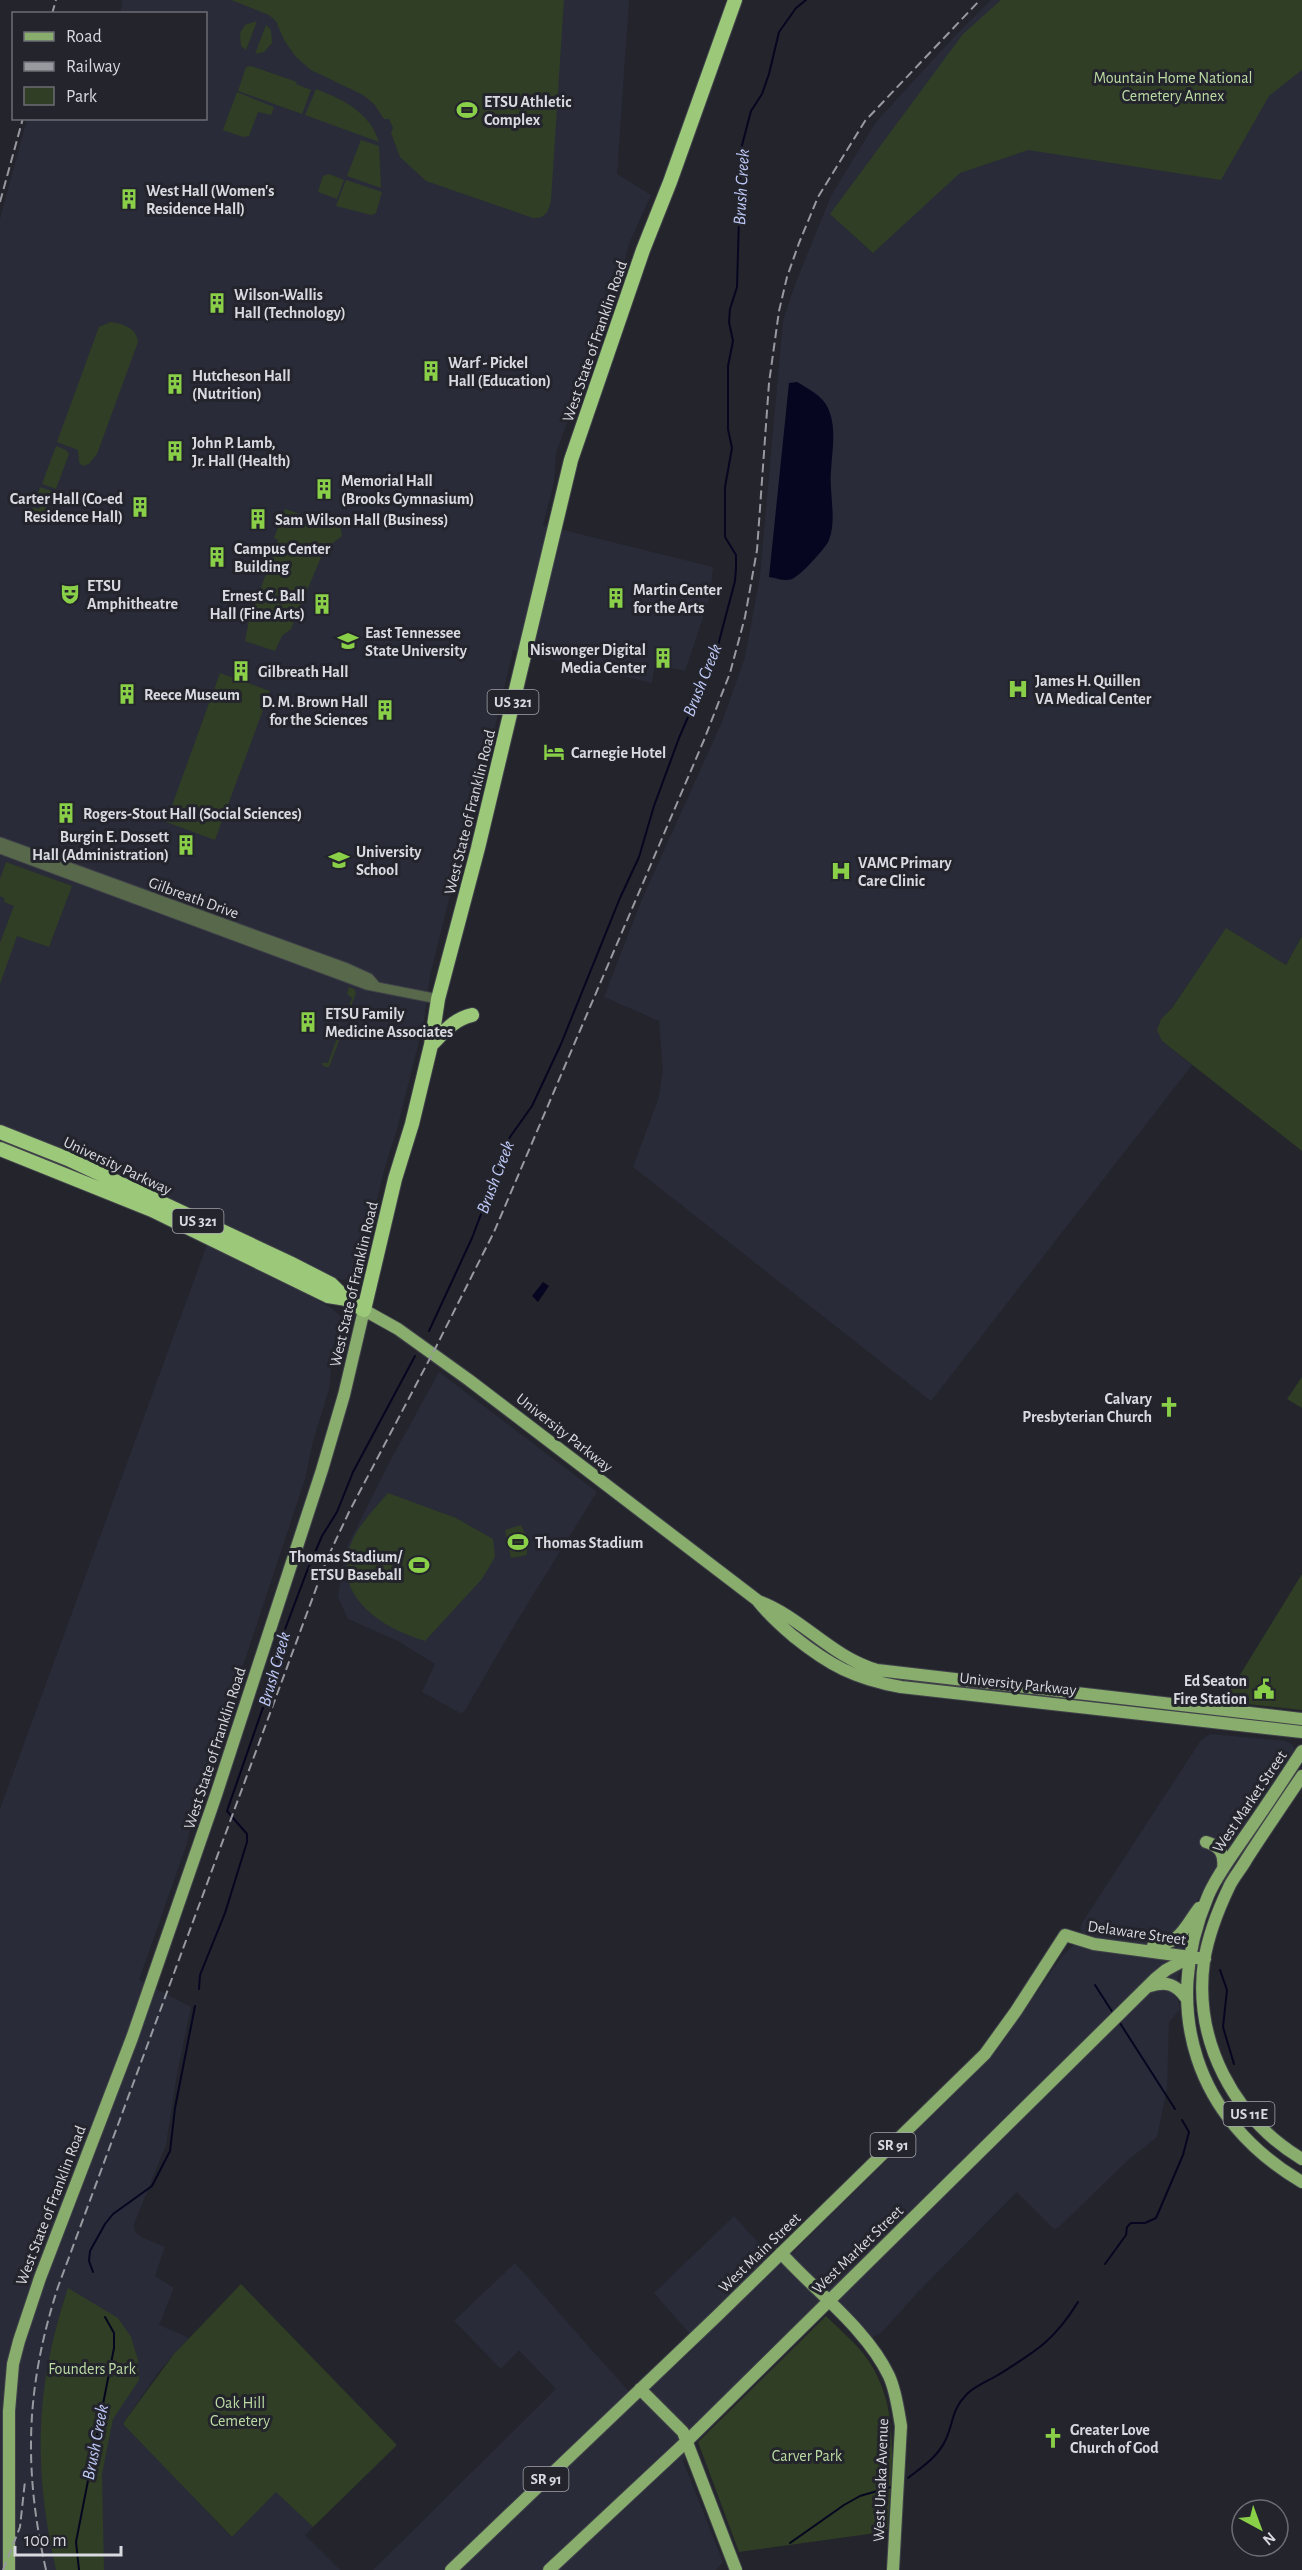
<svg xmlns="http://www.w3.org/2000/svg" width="1302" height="2570" font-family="'Alegreya Sans',sans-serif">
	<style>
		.built { fill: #292b39 }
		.green { fill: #2f3e24 }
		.water { fill: #060620 }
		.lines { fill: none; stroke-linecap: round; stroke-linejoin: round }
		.stream { stroke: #060620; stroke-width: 2 }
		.minor-casing { stroke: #404149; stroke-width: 11 }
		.major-casing { stroke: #404149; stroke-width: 14 }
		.highway-casing { stroke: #404149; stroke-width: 16 }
		.minor { stroke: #57694a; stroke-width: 9 }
		.major { stroke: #88ad6d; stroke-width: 12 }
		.highway { stroke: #9cc87a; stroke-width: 14 }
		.rail { stroke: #999aa0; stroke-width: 2; stroke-dasharray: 9 4.5; stroke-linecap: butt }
		.labels { text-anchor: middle; stroke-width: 6; stroke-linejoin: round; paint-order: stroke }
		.shield { fill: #23242c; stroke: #a2a3aa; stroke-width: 1.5 }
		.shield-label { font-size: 15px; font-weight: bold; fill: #d9dae0 }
		.park-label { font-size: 16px; fill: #bbdca3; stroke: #23242c }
		.poi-label { font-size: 16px; font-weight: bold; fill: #d9dae0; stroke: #23242c; text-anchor: start }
		.street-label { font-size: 16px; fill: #d9dae0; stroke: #23242c }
		.water-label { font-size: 18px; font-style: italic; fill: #bfc9f8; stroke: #23242c }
	</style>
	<rect width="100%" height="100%" fill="#23242c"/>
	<path class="built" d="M122,0H629L617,174L651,195L629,244L621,274L556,453L554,482L543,525L713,567L710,596L685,671L655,664L652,683L513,650L474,817L456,871L430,976L424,1021L397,1129L385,1167L360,1268L353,1279L342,1280L323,1273L283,1252L0,1128V219L27,119L206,118V14L121,13Z
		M991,0H1302V936L1286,965L1226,929L1172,1008L1161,1019L1162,1041L1192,1065L931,1401L633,1167L659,1097L663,1068L659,1021L604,997L642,899L722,722L745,657L760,576L783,320L796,282L831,196L876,122L953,38Z
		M207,1245L251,1268L253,1265L287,1283L333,1309L342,1318L333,1347L329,1390L313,1441L305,1479L245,1660L227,1706L212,1763L198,1798L186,1846L139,1980L191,2007L177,2074L166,2145L134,2224L135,2232L141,2237L165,2247L155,2276L174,2288L159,2325L189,2338L160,2370L124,2422L231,2537L276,2491L313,2527L305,2535L340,2570H0V1809Z
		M439,1372L597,1492L515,1624L464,1712L460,1713L422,1692L435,1664L398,1641L348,1619L338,1597L345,1551L388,1465Z
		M1210,1734L1285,1741L1292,1744L1295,1750L1218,1865L1179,1931L1184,1945L1180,1971L1172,1993L1178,2000L1180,2009L1169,2022L1167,2088L1157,2137L1128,2160L1059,2227L1054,2229L1017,2192L919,2291L881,2333L871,2338L837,2305L824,2314L724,2413L696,2441L683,2461L723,2562L716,2570H373L556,2389L519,2350L501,2369L454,2321L515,2263L637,2401L699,2344L654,2293L734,2216L779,2266L978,2071L1004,2040L1062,1956L1083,1936L1080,1928L1082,1923L1201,1740Z"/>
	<path class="green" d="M231,0H564L551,200C549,212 545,219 533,218L426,181L400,157L391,133L393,128L389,119H384L374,104L363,95L311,70L296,57L284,40L276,21L269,15Z
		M1001,0H1302V70L1269,96L1221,180L1028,150L960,173L873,253L830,214L963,34Z
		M257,21L246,50L241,46L240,33L245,25Z
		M266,25L271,30L272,43L264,52L255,54Z
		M251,66L297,82L296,84L311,90L302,114L238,91L246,67Z
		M316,89C342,99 370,112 379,142L305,115Z
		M237,92L274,107L271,115L258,112L249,136L243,137L223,130Z
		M361,140L379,146L381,188L347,176Z
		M329,174L344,180L337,199L318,192L323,176Z
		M346,180L382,192L376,213L371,215L336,206Z
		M111,322C123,324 137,328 138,342L97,454L89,464L83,466L79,462L78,450L57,442L99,327Z
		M56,446L66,450L69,454L56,489L42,484Z
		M40,487L55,492L46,513L31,511L33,507L39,509L42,500L37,497Z
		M285,509L335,526L340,523L342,536L324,550L291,629L282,636L275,651L245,641L250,616L239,611L253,604L258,596L278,540L274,538Z
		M220,673L270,691L215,840L166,822Z
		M6,862L72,886L49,947L17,936L0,984V943L14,906L4,902L5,899L0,896V879Z
		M1226,928L1286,965L1302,936V1151L1162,1041L1157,1030L1161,1019L1172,1008Z
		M349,987L354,989L356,993L346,1020L342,1021L339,1014L345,1016L352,998L347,994Z
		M337,1024L344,1028L329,1067H325L321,1063H328L340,1030L335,1027Z
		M1302,1377V1408L1287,1399Z
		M388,1493L456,1518L493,1539L495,1557L482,1579L425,1641C381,1628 329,1595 352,1541C360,1523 376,1507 388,1493Z
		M521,1525L527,1538V1555L511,1558L505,1530Z
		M1302,1574V1710L1237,1703L1231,1698L1230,1691Z
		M241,2284L396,2444V2446L313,2527L276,2492L232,2537L124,2425V2422L174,2354Z
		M68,2288L118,2318L131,2337L138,2360L139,2380L113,2419L102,2474L104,2570H56C33,2468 35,2387 68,2288Z
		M826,2316C840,2330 857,2344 868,2360C902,2410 891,2471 888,2528L883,2532L739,2552L698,2442Z"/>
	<path class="water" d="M797,382C807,388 823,396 828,408C837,428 832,450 831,471C829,493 837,520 829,540C826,548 799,577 792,579C785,582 776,578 769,577L789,383Z
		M543,1282L549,1286L538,1302L532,1296Z"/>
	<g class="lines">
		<path class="stream" d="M429,1331L472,1238L510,1137L532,1106L561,1044L620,898L639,857L654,806L679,738L717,649L735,581L736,568V555L725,537V487L732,448L728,429V366L733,341L729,322L730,309L737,287L741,149L751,111L762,94L769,74L779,32L796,8L806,0
			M1220,1970L1227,1990L1223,2027L1234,2064
			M1095,1985L1113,2013
			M199,1989L200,1975L225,1913L247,1842V1834L227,1811L275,1673L281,1640L307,1571L322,1536L337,1512L353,1472L415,1356
			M1118,2020L1175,2109
			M1105,2264L1126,2235L1127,2227L1131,2223H1145L1156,2218L1183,2155L1189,2132L1182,2120
			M93,2272L89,2261L90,2251L105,2224L113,2214L152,2186L170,2151L175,2108L195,2006
			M908,2478C922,2467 938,2457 946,2439C954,2422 951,2410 967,2394C975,2386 988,2381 998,2375C1036,2351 1054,2341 1078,2302
			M790,2543L844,2505L860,2496L891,2487
			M79,2570L76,2542L114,2348V2333L105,2317"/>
		<g class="minor-casing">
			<path id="minor" d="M0,842L347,968L369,978L375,985
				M0,849L367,985L438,999"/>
		</g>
		<g class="major-casing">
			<path id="major" d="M758,1601C802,1617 831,1657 877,1670L1302,1719
				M1302,1751C1282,1782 1262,1812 1241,1842C1229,1860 1216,1877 1208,1896C1160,2010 1196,2120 1302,2182
				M1302,1776C1283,1804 1264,1832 1246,1860C1241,1869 1233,1878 1229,1887C1218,1910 1208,1937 1204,1961C1193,2041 1234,2118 1302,2159
				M1206,1842C1220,1846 1225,1854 1223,1869
				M1153,1946C1181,1943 1184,1928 1199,1908
				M1150,1986C1166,1981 1176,1984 1186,1998
				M781,2253C815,2291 867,2329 889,2376C896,2391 898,2409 901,2426L893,2570
				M640,2389L683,2432L736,2570
				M9,2570V2411L13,2364L19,2341L40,2278L132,2038L216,1795L322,1470L344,1395L364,1310L398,1329L469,1380L757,1600C768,1614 780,1625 793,1636C829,1665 855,1679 901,1687L1302,1732
				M451,2570L717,2316L985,2054L1016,2011L1065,1935L1094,1944L1205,1959
				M549,2570L687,2441L1155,1979L1166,1970L1190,1957"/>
		</g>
		<g class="highway-casing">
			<path id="highway" d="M431,1045C444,1032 454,1019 472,1015
				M0,1132L68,1159L290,1263L331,1284L347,1300L364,1310L395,1179L412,1124L431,1045L438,999L478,848L571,460L643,250L670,182L735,0
				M0,1149L152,1210L328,1296L347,1299"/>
		</g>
		<use href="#minor" class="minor"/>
		<use href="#major" class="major"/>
		<use href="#highway" class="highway"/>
		<path class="rail" d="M52,14L56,0
			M0,202L23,118
			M3,2570L20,2527L25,2481
			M46,2570C23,2468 26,2386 58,2287L327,1559L349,1512L437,1345L494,1232L704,740L730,673L745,617L757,550L769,383L779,311L787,277L799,243L818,197L865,121L980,0"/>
	</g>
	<defs>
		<g id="stadium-bare" transform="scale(1.62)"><path d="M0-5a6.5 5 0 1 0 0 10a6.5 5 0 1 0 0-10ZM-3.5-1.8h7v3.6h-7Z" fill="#89cf48" stroke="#23242c" stroke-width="2.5" paint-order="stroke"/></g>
		<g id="building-bare" transform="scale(1.62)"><path d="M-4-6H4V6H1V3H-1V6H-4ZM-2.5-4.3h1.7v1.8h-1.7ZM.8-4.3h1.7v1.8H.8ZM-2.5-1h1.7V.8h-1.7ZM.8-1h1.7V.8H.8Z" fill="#89cf48" stroke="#23242c" stroke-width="2.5" paint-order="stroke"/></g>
		<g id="theatre-bare" transform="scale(1.62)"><path d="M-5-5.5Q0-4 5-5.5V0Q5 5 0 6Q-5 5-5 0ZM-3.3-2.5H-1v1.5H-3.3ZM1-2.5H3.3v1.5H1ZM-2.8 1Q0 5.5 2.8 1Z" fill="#89cf48" stroke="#23242c" stroke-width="2.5" paint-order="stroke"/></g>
		<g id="university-bare" transform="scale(1.62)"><path d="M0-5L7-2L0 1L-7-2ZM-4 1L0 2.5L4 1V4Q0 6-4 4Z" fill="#89cf48" stroke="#23242c" stroke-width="2.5" paint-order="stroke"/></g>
		<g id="hospital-bare" transform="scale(1.62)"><path d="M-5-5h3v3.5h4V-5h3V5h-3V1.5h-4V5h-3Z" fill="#89cf48" stroke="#23242c" stroke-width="2.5" paint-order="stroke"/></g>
		<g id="hotel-bare" transform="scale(1.62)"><path d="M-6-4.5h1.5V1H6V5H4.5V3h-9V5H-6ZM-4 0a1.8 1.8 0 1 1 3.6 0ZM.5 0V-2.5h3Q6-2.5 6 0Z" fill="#89cf48" stroke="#23242c" stroke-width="2.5" paint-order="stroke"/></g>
		<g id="school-bare" transform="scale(1.62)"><path d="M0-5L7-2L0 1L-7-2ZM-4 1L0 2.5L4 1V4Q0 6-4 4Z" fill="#89cf48" stroke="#23242c" stroke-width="2.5" paint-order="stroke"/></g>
		<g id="church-bare" transform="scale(1.62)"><path d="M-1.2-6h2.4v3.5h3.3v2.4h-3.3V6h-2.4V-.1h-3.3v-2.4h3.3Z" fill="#89cf48" stroke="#23242c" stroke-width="2.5" paint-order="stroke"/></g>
		<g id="civic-bare" transform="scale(1.62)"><path d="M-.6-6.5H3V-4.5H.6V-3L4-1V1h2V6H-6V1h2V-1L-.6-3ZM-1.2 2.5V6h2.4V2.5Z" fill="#89cf48" stroke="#23242c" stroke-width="2.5" paint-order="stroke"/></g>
	</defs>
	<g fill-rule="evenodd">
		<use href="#stadium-bare" x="467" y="110"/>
		<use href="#building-bare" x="129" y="199"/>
		<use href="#building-bare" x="217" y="303"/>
		<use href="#building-bare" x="431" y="371"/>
		<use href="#building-bare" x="175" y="384"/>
		<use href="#building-bare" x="175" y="451"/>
		<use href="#building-bare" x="324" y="489"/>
		<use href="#building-bare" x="140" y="507"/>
		<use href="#building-bare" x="258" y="519"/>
		<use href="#building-bare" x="217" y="557"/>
		<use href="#theatre-bare" x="70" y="594"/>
		<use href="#building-bare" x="616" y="598"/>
		<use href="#building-bare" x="322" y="604"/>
		<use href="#university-bare" x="348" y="641"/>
		<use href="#building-bare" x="663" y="658"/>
		<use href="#building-bare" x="241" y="671"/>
		<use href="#hospital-bare" x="1018" y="689"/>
		<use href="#building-bare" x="127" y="694"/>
		<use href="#building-bare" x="385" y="710"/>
		<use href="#hotel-bare" x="554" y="752"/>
		<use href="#building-bare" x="66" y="813"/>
		<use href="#building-bare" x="186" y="845"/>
		<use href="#school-bare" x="339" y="860"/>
		<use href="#hospital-bare" x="841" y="871"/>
		<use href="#building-bare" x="308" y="1022"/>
		<use href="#church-bare" x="1169" y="1407"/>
		<use href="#stadium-bare" x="518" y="1542"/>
		<use href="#stadium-bare" x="419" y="1565"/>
		<use href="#civic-bare" x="1264" y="1689"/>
		<use href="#church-bare" x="1053" y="2438"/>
	</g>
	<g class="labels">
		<g class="shield">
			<rect x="487.5" y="690" width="51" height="24" rx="4.5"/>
			<rect x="172.5" y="1209" width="51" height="24" rx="4.5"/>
			<rect x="1223.5" y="2102" width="51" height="24" rx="4.5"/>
			<rect x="870.5" y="2133" width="45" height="24" rx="4.5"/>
			<rect x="523.5" y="2467" width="45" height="24" rx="4.5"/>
		</g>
		<g class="shield-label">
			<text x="513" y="707">US 321</text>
			<text x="198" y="1226">US 321</text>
			<text x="1249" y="2119">US 11E</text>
			<text x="893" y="2150">SR 91</text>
			<text x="546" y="2484">SR 91</text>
		</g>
		<g class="park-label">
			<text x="1173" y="83">Mountain Home National<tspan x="1173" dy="18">Cemetery Annex</tspan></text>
			<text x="92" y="2374">Founders Park</text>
			<text x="240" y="2408">Oak Hill<tspan x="240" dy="18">Cemetery</tspan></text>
			<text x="807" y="2461">Carver Park</text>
		</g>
		<g class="poi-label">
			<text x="484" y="107">ETSU Athletic<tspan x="484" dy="18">Complex</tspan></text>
			<text x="146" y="196">West Hall (Women's<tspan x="146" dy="18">Residence Hall)</tspan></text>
			<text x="234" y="300">Wilson-Wallis<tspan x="234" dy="18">Hall (Technology)</tspan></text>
			<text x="448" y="368">Warf - Pickel<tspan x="448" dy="18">Hall (Education)</tspan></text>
			<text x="192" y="381">Hutcheson Hall<tspan x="192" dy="18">(Nutrition)</tspan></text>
			<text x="192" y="448">John P. Lamb,<tspan x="192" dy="18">Jr. Hall (Health)</tspan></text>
			<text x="341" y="486">Memorial Hall<tspan x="341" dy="18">(Brooks Gymnasium)</tspan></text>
			<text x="123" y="504" text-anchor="end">Carter Hall (Co-ed<tspan x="123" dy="18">Residence Hall)</tspan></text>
			<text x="275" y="525">Sam Wilson Hall (Business)</text>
			<text x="234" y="554">Campus Center<tspan x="234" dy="18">Building</tspan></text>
			<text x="87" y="591">ETSU<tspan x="87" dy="18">Amphitheatre</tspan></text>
			<text x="633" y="595">Martin Center<tspan x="633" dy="18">for the Arts</tspan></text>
			<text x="305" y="601" text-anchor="end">Ernest C. Ball<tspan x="305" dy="18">Hall (Fine Arts)</tspan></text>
			<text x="365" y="638">East Tennessee<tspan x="365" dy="18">State University</tspan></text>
			<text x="646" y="655" text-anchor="end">Niswonger Digital<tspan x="646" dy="18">Media Center</tspan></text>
			<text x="258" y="677">Gilbreath Hall</text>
			<text x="1035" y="686">James H. Quillen<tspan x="1035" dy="18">VA Medical Center</tspan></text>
			<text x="144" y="700">Reece Museum</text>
			<text x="368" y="707" text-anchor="end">D. M. Brown Hall<tspan x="368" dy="18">for the Sciences</tspan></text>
			<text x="571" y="758">Carnegie Hotel</text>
			<text x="83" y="819">Rogers-Stout Hall (Social Sciences)</text>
			<text x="169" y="842" text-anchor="end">Burgin E. Dossett<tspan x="169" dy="18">Hall (Administration)</tspan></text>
			<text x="356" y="857">University<tspan x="356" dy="18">School</tspan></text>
			<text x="858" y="868">VAMC Primary<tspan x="858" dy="18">Care Clinic</tspan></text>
			<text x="325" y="1019">ETSU Family<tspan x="325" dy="18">Medicine Associates</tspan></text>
			<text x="1152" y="1404" text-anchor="end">Calvary<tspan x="1152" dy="18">Presbyterian Church</tspan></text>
			<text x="535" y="1548">Thomas Stadium</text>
			<text x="402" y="1562" text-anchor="end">Thomas Stadium/<tspan x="402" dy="18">ETSU Baseball</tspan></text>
			<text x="1247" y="1686" text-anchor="end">Ed Seaton<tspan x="1247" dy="18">Fire Station</tspan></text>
			<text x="1070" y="2435">Greater Love<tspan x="1070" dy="18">Church of God</tspan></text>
		</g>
		<g class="street-label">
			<text transform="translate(594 341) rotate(-71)" y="6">West State of Franklin Road</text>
			<text transform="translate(469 812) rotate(-76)" y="6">West State of Franklin Road</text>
			<text transform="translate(194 897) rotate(20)" y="6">Gilbreath Drive</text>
			<text transform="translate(118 1165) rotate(25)" y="6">University Parkway</text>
			<text transform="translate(353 1284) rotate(-77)" y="6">West State of Franklin Road</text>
			<text transform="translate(565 1432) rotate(38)" y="6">University Parkway</text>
			<text transform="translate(1018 1683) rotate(6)" y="6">University Parkway</text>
			<text transform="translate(214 1748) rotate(-72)" y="6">West State of Franklin Road</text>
			<text transform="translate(1249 1801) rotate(-56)" y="6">West Market Street</text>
			<text transform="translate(1137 1932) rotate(8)" y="6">Delaware Street</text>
			<text transform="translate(50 2205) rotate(-69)" y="6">West State of Franklin Road</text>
			<text transform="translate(857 2249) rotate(-44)" y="6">West Market Street</text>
			<text transform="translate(759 2252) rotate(-44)" y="6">West Main Street</text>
			<text transform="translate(880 2480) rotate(-88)" y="6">West Unaka Avenue</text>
		</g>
		<g class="water-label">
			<text transform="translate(741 187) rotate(-87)" y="6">Brush Creek</text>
			<text transform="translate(702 680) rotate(-68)" y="6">Brush Creek</text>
			<text transform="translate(495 1177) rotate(-69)" y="6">Brush Creek</text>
			<text transform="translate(274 1669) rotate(-74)" y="6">Brush Creek</text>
			<text transform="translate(95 2442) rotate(-79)" y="6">Brush Creek</text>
		</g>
	</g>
	<rect x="12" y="12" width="195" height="108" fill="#23242c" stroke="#6c6d74" stroke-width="1.5"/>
	<rect x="24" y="32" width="30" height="9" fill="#88ad6d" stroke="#6c6d74" stroke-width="1.5"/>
	<text x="66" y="42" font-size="18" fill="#d9dae0">Road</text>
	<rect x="24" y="62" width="30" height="9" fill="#999aa0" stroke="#6c6d74" stroke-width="1.5"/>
	<text x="66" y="72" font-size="18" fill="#d9dae0">Railway</text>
	<rect x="24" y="87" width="30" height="18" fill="#2f3e24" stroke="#6c6d74" stroke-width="1.5"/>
	<text x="66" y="102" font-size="18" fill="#d9dae0">Park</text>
	<g transform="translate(1260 2528) rotate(139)"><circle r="28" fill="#23242c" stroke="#6c6d74" stroke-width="1.5"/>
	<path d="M0-4.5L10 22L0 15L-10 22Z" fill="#89cf48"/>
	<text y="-9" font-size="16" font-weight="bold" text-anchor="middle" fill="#d9dae0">N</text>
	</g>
	<path d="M15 2546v9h106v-9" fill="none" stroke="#d9dae0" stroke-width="3"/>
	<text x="24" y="2546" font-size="18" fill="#d9dae0" stroke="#23242c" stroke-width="4.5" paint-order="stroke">100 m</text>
</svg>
